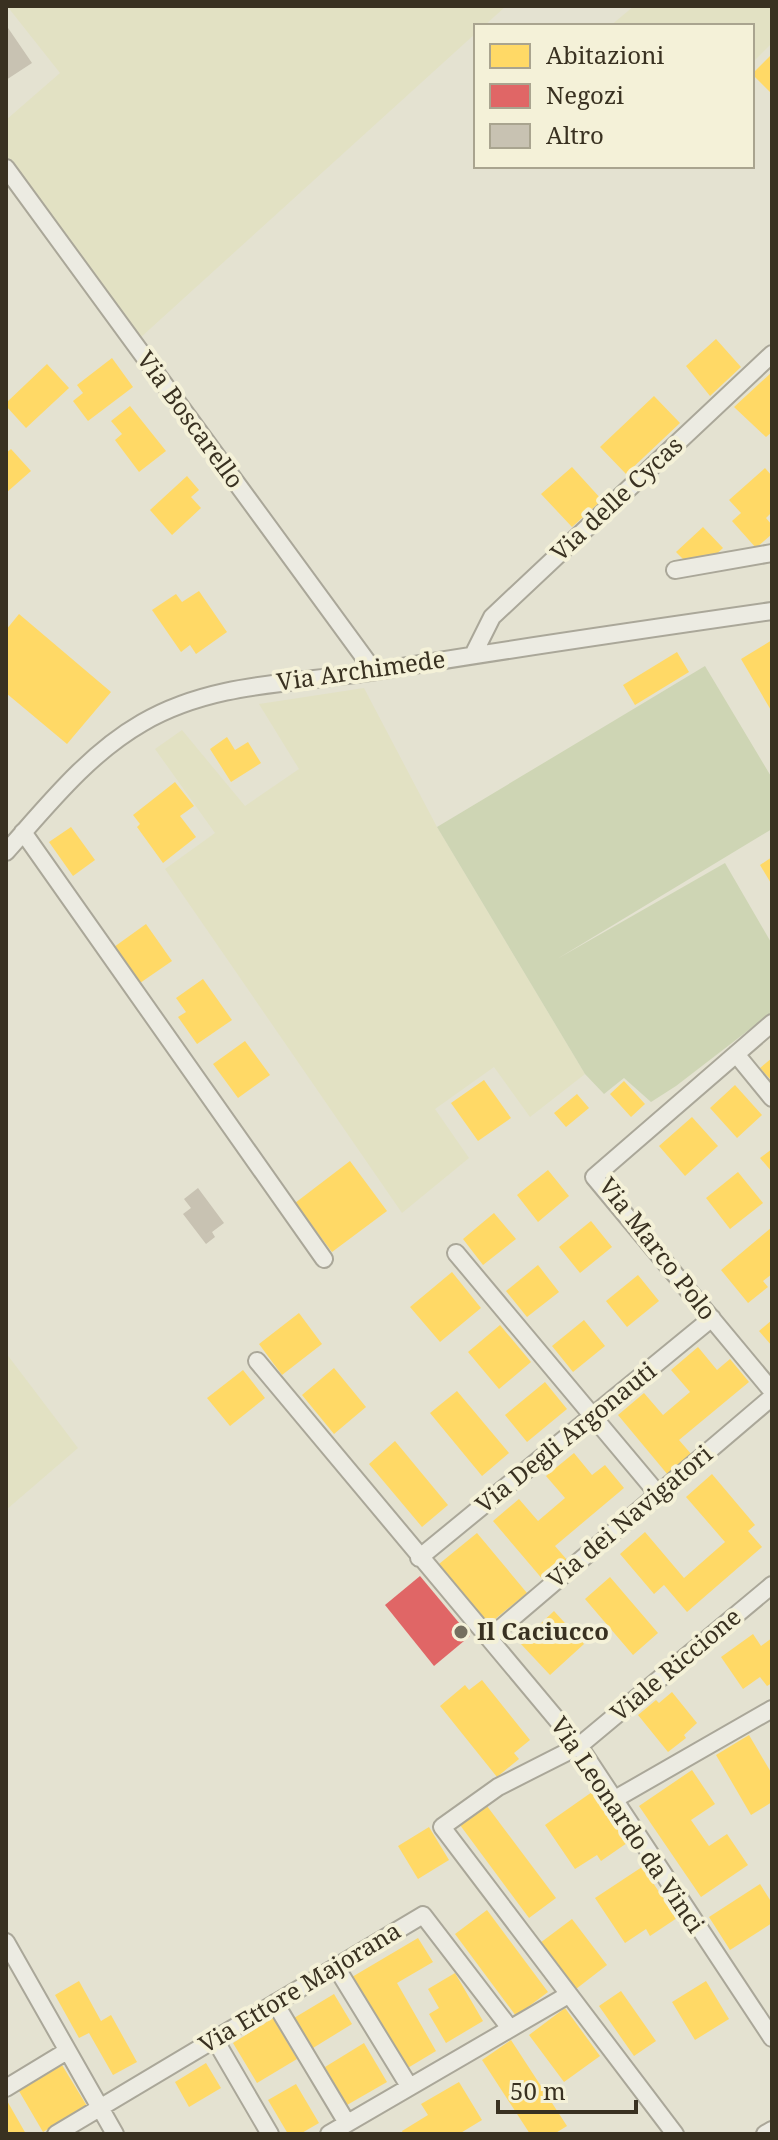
<svg xmlns="http://www.w3.org/2000/svg" width="778" height="2140" font-family="'Noto Serif',serif">
	<style>
		.farmland { fill: #e2e1c3 }
		.green { fill: #ced5b4 }
		.homes { fill: #ffd966 }
		.shops { fill: #e06666 }
		.building { fill: #c8c2b2 }
		.lines { fill: none; stroke-linecap: round; stroke-linejoin: round }
		.minor-casing { stroke: #aaa799; stroke-width: 20 }
		.minor { stroke: #ecebe2; stroke-width: 16 }
		.poi-dot { fill: #756f5f; stroke: #f4f1d8; stroke-width: 3 }
		.labels { text-anchor: middle; stroke-width: 8; stroke-linejoin: round; paint-order: stroke }
		.street-label { font-size: 24px; fill: #393121; stroke: #f4f1d8 }
		.poi-label { font-size: 24px; font-weight: bold; fill: #393121; stroke: #f4f1d8; text-anchor: start }
	</style>
	<rect width="100%" height="100%" fill="#e4e2d1"/>
	<path class="farmland" d="M7,6H506L484,26H476V33L140,338L6,155V120L60,73Z
		M634,6H772V43L752,63V26H610Z
		M364,688L437,827L585,1074L530,1117L494,1067L435,1109L469,1158L402,1213L165,869L215,833L155,749L182,730L245,806L299,769L259,704Z
		M6,1353L78,1448L6,1510Z"/>
	<path class="green" d="M705,666L772,778V829L557,959L725,863L772,944V1012L676,1086L651,1102L624,1078L604,1094L585,1074L437,827Z"/>
	<path class="homes" d="M772,54V94L752,74Z
		M716,339L741,367L710,396L686,366Z
		M112,358L133,387L88,421L73,401L83,393L77,385Z
		M47,364L69,388L26,428L6,406V403Z
		M772,372V432L766,437L734,407Z
		M654,396L680,423L626,474L600,447Z
		M130,406L166,451L139,472L115,440L122,434L111,421Z
		M11,449L31,471L6,493V453Z
		M572,467L602,500L572,527L541,494Z
		M765,468L772,476V512L766,518L772,525V534L756,548L732,521L741,513L729,500Z
		M187,476L199,490L191,497L201,508L172,535L150,510Z
		M703,527L723,548L708,562L689,565L676,552Z
		M199,591L227,632L196,654L190,645L181,652L152,610L176,594L182,602Z
		M19,614L111,692L67,744L6,693V630Z
		M772,640V712L741,659Z
		M677,652L689,672L635,705L623,685Z
		M227,737L235,750L248,742L261,763L231,782L210,749Z
		M175,782L194,806L180,816L196,837L163,863L137,827L140,824L133,815Z
		M71,827L95,860L73,876L49,842Z
		M772,857V885L760,865Z
		M146,924L172,961L140,983L114,947Z
		M203,979L232,1020L197,1044L178,1017L186,1012L176,998Z
		M245,1041L270,1075L238,1098L213,1064Z
		M772,1058V1081L760,1068Z
		M484,1080L511,1118L478,1141L451,1103Z
		M624,1081L645,1104L631,1117L610,1094Z
		M735,1085L762,1115L737,1138L710,1108Z
		M577,1094L589,1108L566,1127L554,1113Z
		M692,1117L718,1146L685,1176L659,1146Z
		M772,1149V1172L760,1158Z
		M350,1161L387,1211L332,1252L295,1203Z
		M548,1170L569,1196L538,1222L517,1195Z
		M738,1172L763,1203L730,1229L706,1198Z
		M494,1213L516,1239L483,1265L463,1239Z
		M591,1221L612,1247L580,1273L559,1247Z
		M772,1227V1274L763,1281L768,1287L748,1303L721,1270Z
		M538,1265L559,1292L527,1317L506,1291Z
		M452,1272L481,1308L440,1342L410,1307Z
		M638,1275L659,1301L627,1327L606,1301Z
		M299,1313L322,1344L282,1375L259,1344Z
		M584,1320L605,1346L573,1372L552,1346Z
		M772,1320V1346L759,1331Z
		M500,1325L531,1362L499,1389L468,1352Z
		M698,1347L717,1370L730,1359L749,1382L679,1440L692,1455L668,1475L618,1415L644,1393L663,1415L690,1392L671,1370Z
		M334,1368L366,1407L334,1434L302,1395Z
		M243,1370L265,1398L230,1426L207,1398Z
		M545,1382L567,1409L527,1442L505,1415Z
		M457,1391L509,1453L482,1476L430,1413Z
		M395,1441L448,1505L422,1527L369,1464Z
		M574,1453L592,1475L605,1465L624,1488L555,1546L568,1561L544,1581L493,1521L519,1499L538,1521L565,1498L546,1476Z
		M712,1474L755,1525L748,1531L762,1547L687,1612L664,1585L654,1594L620,1554L645,1532L684,1578L725,1542L686,1497Z
		M477,1533L527,1593L489,1624L439,1564Z
		M610,1577L658,1633L633,1655L585,1599Z
		M554,1611L584,1644L550,1675L520,1643Z
		M753,1634L761,1646L772,1638V1683L767,1686L760,1677L743,1689L721,1657Z
		M482,1680L530,1740L514,1753L519,1759L497,1777L440,1706L465,1685L469,1690Z
		M672,1692L697,1723L684,1735L686,1738L668,1752L638,1715L656,1700L659,1703Z
		M749,1735L772,1774V1802L751,1815L716,1755Z
		M692,1770L715,1804L691,1820L709,1846L727,1834L748,1865L701,1897L639,1806Z
		M592,1792L627,1843L601,1861L597,1855L575,1869L545,1825Z
		M487,1806L556,1898L529,1918L460,1825Z
		M429,1827L449,1860L418,1879L398,1846Z
		M642,1867L677,1918L650,1936L646,1929L625,1943L595,1898Z
		M760,1884L772,1903V1923L730,1950L709,1917Z
		M487,1910L548,1992L516,2016L455,1934Z
		M572,1919L607,1965L576,1989L540,1943Z
		M418,1938L433,1962L397,1983L436,2051L406,2069L352,1977Z
		M455,1973L483,2021L446,2043L429,2014L439,2008L428,1989Z
		M79,1981L101,2021L111,2015L137,2062L113,2075L89,2033L79,2038L55,1995Z
		M706,1981L729,2019L695,2040L672,2002Z
		M621,1991L656,2041L634,2056L599,2006Z
		M334,1994L352,2024L313,2048L294,2018Z
		M565,2008L600,2056L564,2082L529,2035Z
		M273,2018L297,2059L257,2083L233,2043Z
		M511,2040L567,2126L554,2134H530L482,2060Z
		M364,2043L387,2082L347,2105L325,2067Z
		M206,2063L221,2088L189,2107L175,2082Z
		M62,2065L87,2106L43,2132L19,2091Z
		M459,2082L482,2120L459,2134H403L402,2131L428,2115L421,2104Z
		M296,2084L319,2123L300,2134H288L268,2100Z
		M6,2099L26,2134H6Z"/>
	<path class="shops" d="M420,1576L470,1636L434,1666L385,1605Z"/>
	<path class="building" d="M6,25L32,63L6,80Z
		M198,1188L224,1223L212,1232L215,1237L206,1244L183,1214L191,1208L184,1199Z"/>
	<g class="lines">
		<g class="minor-casing">
			<path id="minor" d="M6,168L374,671
				M675,570L772,553
				M474,653L492,617L772,354
				M23,832L324,1259
				M6,852C47,806 88,754 142,723C214,681 297,684 377,671C508,649 640,630 772,611
				M772,1023L594,1177L772,1391
				M736,1054L772,1098
				M456,1253L658,1494
				M257,1361L579,1746L772,2038
				M419,1558L712,1318
				M489,1638L772,1397
				M615,1799L772,1709
				M6,1942L115,2134
				M336,1967L409,2086
				M275,2003L347,2123
				M214,2038L270,2134
				M6,2088L67,2051
				M56,2134L423,1915L509,2027
				M329,2134L568,1995
				M675,2134L442,1827L498,1787L579,1746L772,1585
				M765,2134L772,2130"/>
		</g>
		<use href="#minor" class="minor"/>
	</g>
	<circle class="poi-dot" cx="461" cy="1632" r="8"/>
	<g class="labels">
		<g class="street-label">
			<text transform="translate(190 420) rotate(54)" y="8">Via Boscarello</text>
			<text transform="translate(617 499) rotate(-43)" y="8">Via delle Cycas</text>
			<text transform="translate(361 671) rotate(-8)" y="8">Via Archimede</text>
			<text transform="translate(657 1249) rotate(52)" y="8">Via Marco Polo</text>
			<text transform="translate(566 1438) rotate(-39)" y="8">Via Degli Argonauti</text>
			<text transform="translate(630 1517) rotate(-40)" y="8">Via dei Navigatori</text>
			<text transform="translate(676 1665) rotate(-40)" y="8">Viale Riccione</text>
			<text transform="translate(627 1825) rotate(56)" y="8">Via Leonardo da Vinci</text>
			<text transform="translate(300 1988) rotate(-31)" y="8">Via Ettore Majorana</text>
		</g>
		<g class="poi-label">
			<text x="477" y="1640">Il Caciucco</text>
		</g>
	</g>
	<rect width="778" height="2140" fill="none" stroke="#393121" stroke-width="16"/>
	<rect x="474" y="24" width="280" height="144" fill="#f4f1d8" stroke="#a9a48f" stroke-width="2"/>
	<rect x="490" y="44" width="40" height="24" fill="#ffd966" stroke="#a9a48f" stroke-width="2"/>
	<text x="546" y="64" font-size="24" fill="#393121">Abitazioni</text>
	<rect x="490" y="84" width="40" height="24" fill="#e06666" stroke="#a9a48f" stroke-width="2"/>
	<text x="546" y="104" font-size="24" fill="#393121">Negozi</text>
	<rect x="490" y="124" width="40" height="24" fill="#c8c2b2" stroke="#a9a48f" stroke-width="2"/>
	<text x="546" y="144" font-size="24" fill="#393121">Altro</text>
	<path d="M498 2100v12h138v-12" fill="none" stroke="#393121" stroke-width="4"/>
	<text x="510" y="2100" font-size="24" fill="#393121" stroke="#f4f1d8" stroke-width="6" paint-order="stroke">50 m</text>
</svg>
